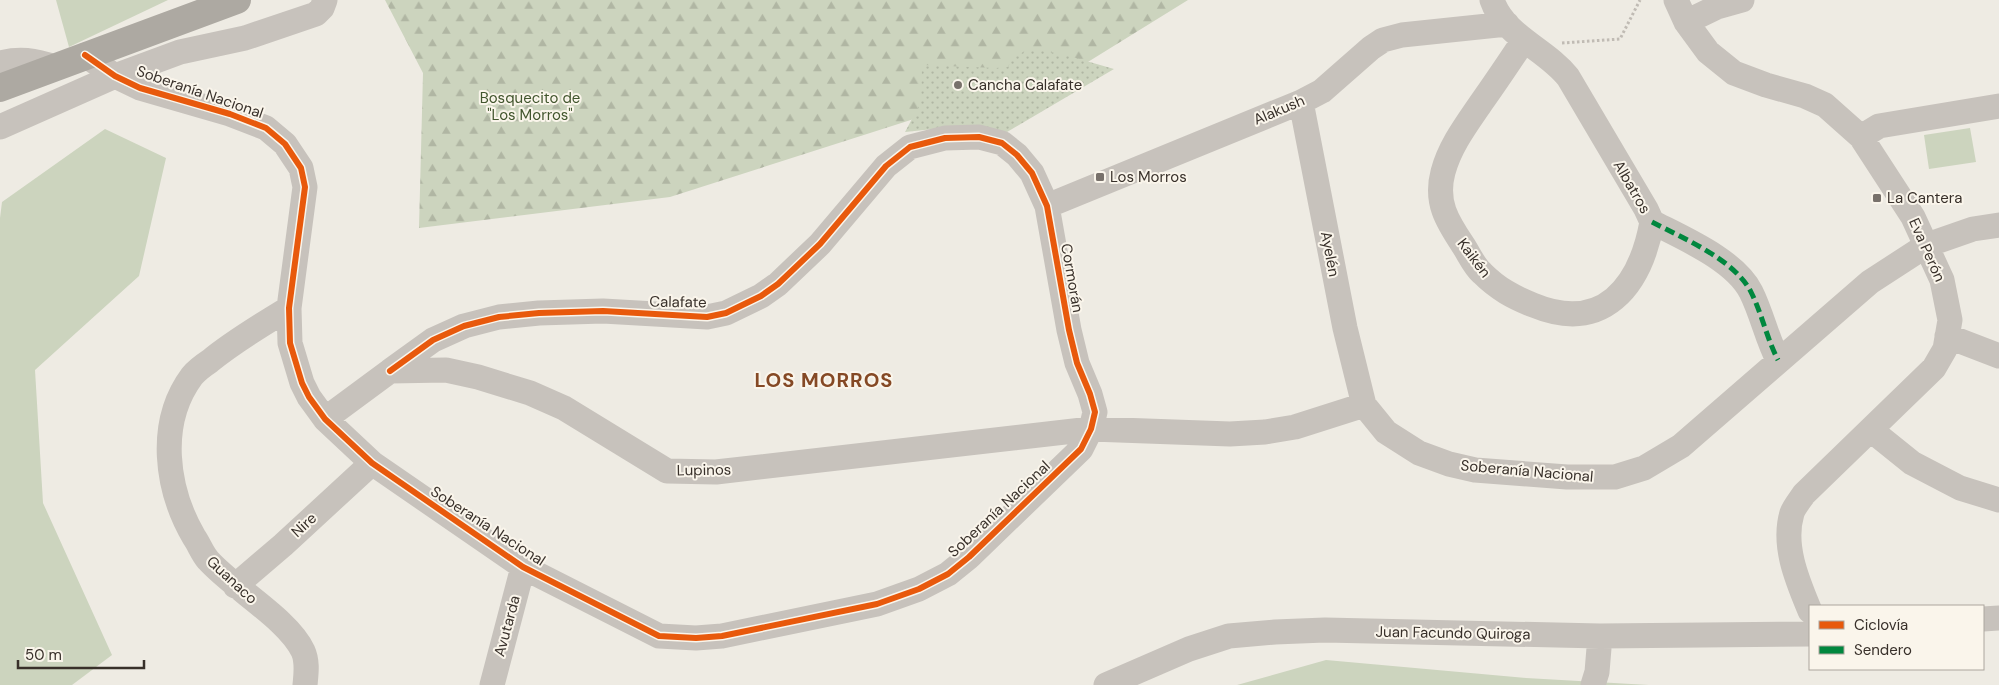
<svg xmlns="http://www.w3.org/2000/svg" width="1999" height="685" font-family="'DM Sans',sans-serif">
	<style>
		.green { fill: #ccd4be }
		.forest { fill: url(#forest-firs) }
		.park { fill: url(#park-dots) }
		.lines { fill: none; stroke-linecap: round; stroke-linejoin: round }
		.path { stroke: #c0bbb4; stroke-width: 3; stroke-dasharray: 2.5 2.5; stroke-linecap: butt }
		.minor { stroke: #c7c2bc; stroke-width: 25 }
		.highway { stroke: #ada9a2; stroke-width: 28 }
		.quiet { stroke: #00873e; stroke-width: 5; stroke-dasharray: 10 5; stroke-linecap: butt }
		.cycleway-casing { stroke: #faf5eb; stroke-width: 9 }
		.cycleway { stroke: #e8590c; stroke-width: 6 }
		.poi-dot { fill: #78716b; stroke: #faf5eb; stroke-width: 2 }
		.labels { text-anchor: middle; stroke-width: 4; stroke-linejoin: round; paint-order: stroke }
		.poi-label { font-size: 15px; fill: #38302a; stroke: #faf5eb; text-anchor: start }
		.street-label { font-size: 15px; fill: #38302a; stroke: #faf5eb }
		.park-label { font-size: 15px; fill: #42562e; stroke: #faf5eb }
		.district-label { font-size: 20px; font-weight: bold; letter-spacing: 1px; fill: #854925; stroke: #faf5eb }
	</style>
	<defs>
		<pattern id="forest-firs" width="22" height="20" patternUnits="userSpaceOnUse" patternTransform="scale(1.25)"><rect width="22" height="20" fill="#ccd4be"/><path d="M5 1l3.5 6h-7zM16 11l3.5 6h-7z" fill="#b0b6a3"/></pattern>
		<pattern id="park-dots" width="8" height="8" patternUnits="userSpaceOnUse" patternTransform="scale(1.25)"><rect width="8" height="8" fill="#ccd4be"/><path d="M2 2h.1M6 6h.1" fill="none" stroke="#b0b6a3" stroke-width="1.8" stroke-linecap="round"/></pattern>
	</defs>
	<rect width="100%" height="100%" fill="#eeebe3"/>
	<path class="green" d="M56,0H168L69,47Z
		M1970,128L1976,162L1929,169L1924,135Z
		M105,129L166,158L139,276L35,370L43,503L112,655L72,685H0V218L2,202Z
		M1326,660L1526,678L1649,685H1237Z"/>
	<path class="forest" d="M385,0H1188L1083,65L670,197L419,228L423,73Z"/>
	<path class="park" d="M1030,49L1062,54L1114,69L1007,132L972,125L905,132L921,102L922,65L996,68L1008,67L1013,57Z"/>
	<g class="lines">
		<path class="path" d="M1562,43L1620,39L1640,0"/>
		<path class="minor" d="M1492,0C1504,36 1546,49 1568,77L1646,209L1652,222C1683,238 1735,260 1751,292C1762,314 1767,339 1778,360
			M1676,0L1686,22L1708,52L1734,73L1766,85L1805,96L1825,105L1861,137L1913,217L1942,280L1950,320L1945,349L1934,368L1804,494C1800,500 1794,507 1792,513C1782,546 1798,582 1810,611
			M1686,22L1717,7L1742,0
			M1524,40C1510,61 1496,82 1481,103C1466,125 1450,146 1443,172C1435,202 1447,221 1463,245C1469,254 1474,266 1482,273C1498,289 1513,297 1533,305C1603,334 1640,287 1652,222
			M85,55L115,76L140,88L230,114L266,128L285,144L301,168L305,187L289,308L290,343L302,383L309,397L325,419L372,463L523,567L659,636L696,638L722,636L877,604L919,589L948,574L969,557L1081,449L1091,429L1095,412L1090,394L1077,363L1069,330L1047,206L1032,173L1017,155L1002,143L979,137L945,138L910,147L886,166L820,244L778,284L761,296L726,313L707,317L603,311L539,313L499,317L464,326L433,340L390,371
			M0,63C19,58 35,60 54,67
			M1301,102L1345,328L1364,405
			M0,127L115,76L180,52L245,38L316,14L322,8L325,0
			M1861,137L1879,126L1999,106
			M1047,206L1301,102L1322,91L1371,48L1383,40L1402,35L1507,24
			M289,308C262,325 234,341 210,361C204,365 197,370 192,376C157,423 166,489 194,537C199,544 202,553 208,560C234,589 288,619 303,651C308,662 306,674 305,685
			M1947,336L1999,356
			M325,419L390,371L446,370L478,377L530,393L564,408L667,471L716,472L1091,429L1230,434L1265,432L1295,427L1364,405L1386,432L1419,453L1449,464L1475,470L1567,477H1615L1644,468L1681,446L1870,282L1927,245L1973,229L1999,225
			M1871,430L1912,463L1960,488L1999,500
			M235,586L283,545L372,463
			M1983,619L1999,618
			M492,685L523,567
			M1106,685L1189,649L1229,636L1275,632L1325,630L1600,636L1810,634
			M1593,685L1597,672L1600,636"/>
		<path class="highway" d="M0,88L237,0"/>
		<path class="quiet" d="M1652,222C1683,238 1735,260 1751,292C1762,314 1767,339 1778,360"/>
		<g class="cycleway-casing">
			<path id="cycleway" d="M85,55L115,76L140,88L230,114L266,128L285,144L301,168L305,187L289,308L290,343L302,383L309,397L325,419L372,463L523,567L659,636L696,638L722,636L877,604L919,589L948,574L969,557L1081,449L1091,429L1095,412L1090,394L1077,363L1069,330L1047,206L1032,173L1017,155L1002,143L979,137L945,138L910,147L886,166L820,244L778,284L761,296L726,313L707,317L603,311L539,313L499,317L464,326L433,340L390,371"/>
		</g>
		<use href="#cycleway" class="cycleway"/>
	</g>
	<g class="poi-dot">
		<circle cx="958" cy="85" r="5"/>
		<rect x="1095" y="172" width="10" height="10" rx="2.5"/>
		<rect x="1872" y="193" width="10" height="10" rx="2.5"/>
	</g>
	<g class="labels">
		<g class="poi-label">
			<text x="968" y="90">Cancha Calafate</text>
			<text x="1110" y="182">Los Morros</text>
			<text x="1887" y="203">La Cantera</text>
		</g>
		<g class="street-label">
			<text transform="translate(200 92) rotate(19)" y="5">Soberanía Nacional</text>
			<text transform="translate(1279 110) rotate(-23)" y="5">Alakush</text>
			<text transform="translate(1632 187) rotate(60)" y="5">Albatros</text>
			<text transform="translate(1927 250) rotate(66)" y="5">Eva Perón</text>
			<text transform="translate(1330 254) rotate(79)" y="5">Ayelén</text>
			<text transform="translate(1474 258) rotate(53)" y="5">Kaikén</text>
			<text transform="translate(1072 278) rotate(80)" y="5">Cormorán</text>
			<text transform="translate(678 302) rotate(1)" y="5">Calafate</text>
			<text transform="translate(704 470) rotate(-1)" y="5">Lupinos</text>
			<text transform="translate(1527 471) rotate(5)" y="5">Soberanía Nacional</text>
			<text transform="translate(999 509) rotate(-43)" y="5">Soberanía Nacional</text>
			<text transform="translate(304 525) rotate(-43)" y="5">Nire</text>
			<text transform="translate(488 526) rotate(33)" y="5">Soberanía Nacional</text>
			<text transform="translate(232 580) rotate(43)" y="5">Guanaco</text>
			<text transform="translate(507 626) rotate(-75)" y="5">Avutarda</text>
			<text transform="translate(1453 633) rotate(1)" y="5">Juan Facundo Quiroga</text>
		</g>
		<g class="park-label">
			<text x="530" y="103">Bosquecito de<tspan x="530" dy="17">"Los Morros"</tspan></text>
		</g>
		<g class="district-label">
			<text x="824" y="387">LOS MORROS</text>
		</g>
	</g>
	<rect x="1809" y="605" width="175" height="65" fill="#faf5eb" stroke="#aca69e"/>
	<rect x="1819" y="621" width="25" height="8" fill="#e8590c" stroke="#aca69e"/>
	<text x="1854" y="630" font-size="15" fill="#38302a">Ciclovía</text>
	<rect x="1819" y="646" width="25" height="8" fill="#00873e" stroke="#aca69e"/>
	<text x="1854" y="655" font-size="15" fill="#38302a">Sendero</text>
	<path d="M18 660v8h126v-8" fill="none" stroke="#38302a" stroke-width="2.5"/>
	<text x="25" y="660" font-size="15" fill="#38302a" stroke="#faf5eb" stroke-width="4" paint-order="stroke">50 m</text>
</svg>
